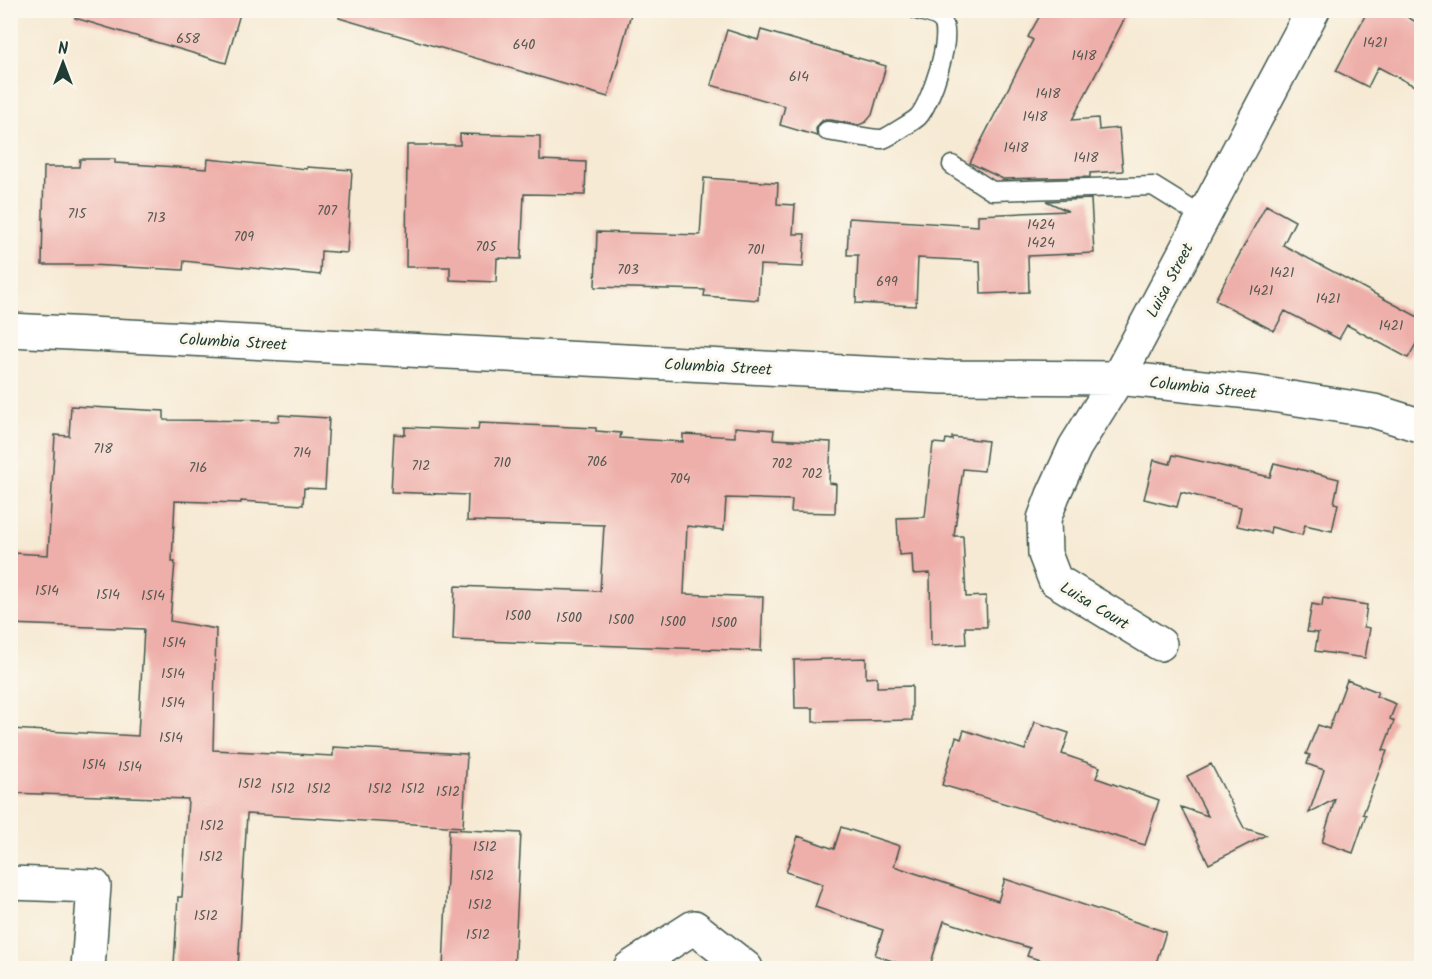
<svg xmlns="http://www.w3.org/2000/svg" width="1432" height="979" font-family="Kalam,sans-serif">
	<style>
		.building { fill: #eeaea9 }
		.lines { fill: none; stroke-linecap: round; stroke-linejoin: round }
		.lane-casing { stroke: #3f574c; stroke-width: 21 }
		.street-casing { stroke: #3f574c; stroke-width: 36 }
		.lane { stroke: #fff; stroke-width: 18 }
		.street { stroke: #fff; stroke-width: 33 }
		.labels { text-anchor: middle; stroke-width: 6; stroke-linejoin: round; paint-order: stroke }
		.number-label { font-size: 14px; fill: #535951 }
		.street-label { font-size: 16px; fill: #1f3d34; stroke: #fbf7ec }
	</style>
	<rect width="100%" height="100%" fill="#fbf7ec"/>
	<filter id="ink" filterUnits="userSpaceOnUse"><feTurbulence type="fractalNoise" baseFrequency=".0167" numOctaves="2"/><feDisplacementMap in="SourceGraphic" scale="12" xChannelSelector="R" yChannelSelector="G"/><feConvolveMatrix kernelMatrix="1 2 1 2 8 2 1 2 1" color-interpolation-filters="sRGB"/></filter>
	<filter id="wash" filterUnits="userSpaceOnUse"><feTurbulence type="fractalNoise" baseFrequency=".008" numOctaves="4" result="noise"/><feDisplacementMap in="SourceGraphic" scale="24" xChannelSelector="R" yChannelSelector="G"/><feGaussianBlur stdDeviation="1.35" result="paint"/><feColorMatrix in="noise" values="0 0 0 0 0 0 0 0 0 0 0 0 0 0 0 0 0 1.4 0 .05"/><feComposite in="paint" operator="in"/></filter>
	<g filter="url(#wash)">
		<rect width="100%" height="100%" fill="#f6ead4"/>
		<g id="blocks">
			<path class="building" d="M76,10H241L226,63L75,18Z
				M340,10H632L608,97L339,18Z
				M1043,10H1129L1072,120L1098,118L1099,130L1119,128L1123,171L1090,173V177L1003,179L970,163L1033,40L1028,37Z
				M1368,10H1394L1422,25V90L1378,67L1368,87L1336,71Z
				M727,30L758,40L761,30L886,66L872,115L866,122L859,125L831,120H823L819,124L816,129L817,136L780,125L785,106L711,85Z
				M460,134L540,136V160L586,162L585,195L524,194L521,259L497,258L496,282L450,280V267H406L407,145H460Z
				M80,159H115V163L207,169L208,159L307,169V167L352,170L347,253L321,251L320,275L184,261L183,270L90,265H42L44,167H79Z
				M704,178L778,183L777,204L795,205L793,234H805L803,267L760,265L758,300L704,296L705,290L595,287L597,232L700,235Z
				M1091,199L1094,253L1028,256L1029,292L981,294L980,261L918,258L916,306L856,303L858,255H847L849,218L978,226V215L1068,211L1046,201Z
				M1266,205L1295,221L1283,245L1422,319V333L1408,358L1347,325L1339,339L1285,311L1274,331L1215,300Z
				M71,406L164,411V420L279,421V415L329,418L325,489L304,488L303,505L241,501V503L175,501L172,562H175L170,621L216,629L213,750L333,756V747L467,754L463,827L247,814L238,968L174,965L178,897H182L188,799L10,793V729L138,736L144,629L10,624L13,553L48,555L55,435L69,436Z
				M479,423L596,428V431L621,433L620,438L683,442V434L735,437V427L774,430L773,439L831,442L829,483L836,484L835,513L791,512L792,500L726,498L724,530L687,526L684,594L763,597L761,651L453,640L455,586L600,591L604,525L467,521L468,495L391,492L394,434L405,435V427L478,430Z
				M952,437L988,441L984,471L963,469L954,536H963L966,597L986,596L987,627H965L966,644L931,646L930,573L913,574L912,554L899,555L897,518L925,517L933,443L945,444L946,439L952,440Z
				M1173,455L1270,477L1274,463L1339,479L1334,503L1338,504L1332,531L1305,525L1302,535L1271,527L1270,533L1237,526L1241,507L1181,492L1177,507L1144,499L1154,460L1170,464Z
				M1323,598L1367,605L1364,627L1370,628L1365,658L1315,651L1318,633L1307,632L1312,604L1322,606Z
				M866,658V678L877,677V687L912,686V720L813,722V708H795L794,660Z
				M1347,680L1378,692L1376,696L1396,704L1390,719L1394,721L1383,750L1387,751L1363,814L1366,815L1353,853L1322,842L1335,799L1309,813L1324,770L1307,764L1310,755L1306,754L1318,725L1329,729Z
				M1035,722L1069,733L1062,754L1100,767L1096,778L1159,800L1145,845L942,785L956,737L961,739L964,730L1025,750Z
				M1211,764L1244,828L1266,835L1209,864L1181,807L1208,816L1187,776Z
				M841,827L900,846L894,866L998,901L1005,879L1166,932L1154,969H1069L1027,956L1030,948L944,921L929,969H915L875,955L883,930L815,907L823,884L786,872L798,836L834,849Z
				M449,829L521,833L514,969H443Z"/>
		</g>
	</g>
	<g filter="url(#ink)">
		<use href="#blocks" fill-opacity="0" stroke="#3f574c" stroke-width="1.5"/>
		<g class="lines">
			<g class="lane-casing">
				<path id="lane" d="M827,131C837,132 876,140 883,139C888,137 914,121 918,117C930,105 954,35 942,21C937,14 925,13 917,10
					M952,165L992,191L1153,186L1203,217"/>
			</g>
			<g class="street-casing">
				<path id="street" d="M10,330L944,377L1118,378L1259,393L1374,411L1422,426
					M1160,644L1055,580L1045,554L1044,519L1053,495L1075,447L1118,378L1313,10
					M10,883L94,886L88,968
					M630,968L694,927L746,968"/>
			</g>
			<use href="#lane" class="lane"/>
			<use href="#street" class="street"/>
		</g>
	</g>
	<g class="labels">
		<g class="number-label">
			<text x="188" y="43">658</text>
			<text x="1375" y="47">1421</text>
			<text x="524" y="49">640</text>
			<text x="1084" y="60">1418</text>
			<text x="799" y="81">614</text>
			<text x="1048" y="98">1418</text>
			<text x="1035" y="121">1418</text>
			<text x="1016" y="152">1418</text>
			<text x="1086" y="162">1418</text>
			<text x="327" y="215">707</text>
			<text x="77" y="218">715</text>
			<text x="156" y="222">713</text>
			<text x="1041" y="229">1424</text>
			<text x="244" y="241">709</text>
			<text x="1041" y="247">1424</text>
			<text x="486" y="251">705</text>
			<text x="756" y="254">701</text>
			<text x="628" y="274">703</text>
			<text x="1282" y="277">1421</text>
			<text x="887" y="286">699</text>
			<text x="1261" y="295">1421</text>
			<text x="1328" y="303">1421</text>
			<text x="1391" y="330">1421</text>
			<text x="103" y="453">718</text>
			<text x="302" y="457">714</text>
			<text x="597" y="466">706</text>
			<text x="502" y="467">710</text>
			<text x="782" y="468">702</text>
			<text x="421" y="470">712</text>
			<text x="198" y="472">716</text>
			<text x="812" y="478">702</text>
			<text x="680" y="483">704</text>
			<text x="47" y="595">1514</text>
			<text x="108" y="599">1514</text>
			<text x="153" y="600">1514</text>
			<text x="518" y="620">1500</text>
			<text x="569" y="622">1500</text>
			<text x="621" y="624">1500</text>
			<text x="673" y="626">1500</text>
			<text x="724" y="627">1500</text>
			<text x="174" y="647">1514</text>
			<text x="173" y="678">1514</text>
			<text x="173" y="707">1514</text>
			<text x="171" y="742">1514</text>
			<text x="94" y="769">1514</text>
			<text x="130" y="771">1514</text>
			<text x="250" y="788">1512</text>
			<text x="283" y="793">1512</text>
			<text x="319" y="793">1512</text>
			<text x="380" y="793">1512</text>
			<text x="413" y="793">1512</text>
			<text x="448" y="796">1512</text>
			<text x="212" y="830">1512</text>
			<text x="485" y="851">1512</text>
			<text x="211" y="861">1512</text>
			<text x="482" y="880">1512</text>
			<text x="480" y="909">1512</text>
			<text x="206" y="920">1512</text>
			<text x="478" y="939">1512</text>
		</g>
		<g class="street-label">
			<text transform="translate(1169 280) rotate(-62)" y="6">Luisa Street</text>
			<text transform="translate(233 341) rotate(3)" y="6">Columbia Street</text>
			<text transform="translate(718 366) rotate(3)" y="6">Columbia Street</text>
			<text transform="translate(1203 387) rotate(6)" y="6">Columbia Street</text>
			<text transform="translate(1095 605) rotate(31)" y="6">Luisa Court</text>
		</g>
	</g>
	<rect width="1432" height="979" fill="none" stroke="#fbf7ec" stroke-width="36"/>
	<g transform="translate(63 63)" stroke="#fbf7ec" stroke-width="4.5" paint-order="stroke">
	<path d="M0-4.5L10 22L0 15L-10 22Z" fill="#1f3d34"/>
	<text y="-9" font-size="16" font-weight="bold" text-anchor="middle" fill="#1f3d34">N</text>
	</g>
</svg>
